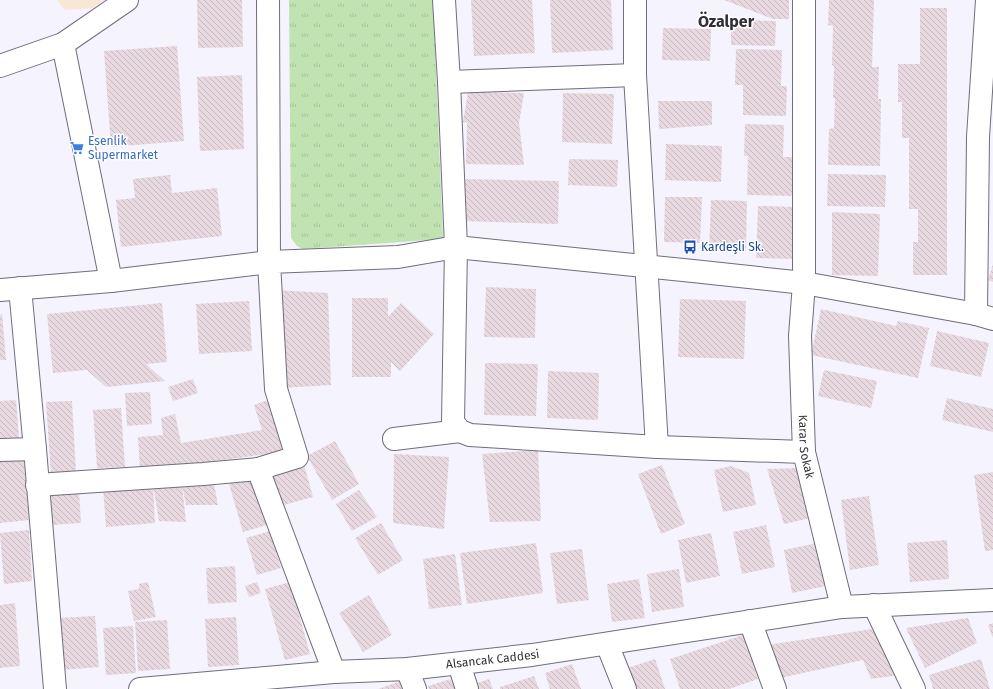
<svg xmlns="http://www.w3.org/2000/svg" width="993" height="689" font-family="'Fira Sans',sans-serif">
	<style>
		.education { fill: #f9e7d6 }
		.park { fill: url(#park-tufts) }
		.building { fill: url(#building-back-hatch) }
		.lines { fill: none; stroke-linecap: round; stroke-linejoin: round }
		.minor-casing { stroke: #6f6e7a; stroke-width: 24 }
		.minor { stroke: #fff; stroke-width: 22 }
		.labels { text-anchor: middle; stroke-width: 3; stroke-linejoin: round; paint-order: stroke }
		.shop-label { font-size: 12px; fill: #366cbe; stroke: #fff; text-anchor: start }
		.transit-label { font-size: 12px; fill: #164399; stroke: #fff; text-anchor: start }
		.street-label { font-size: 12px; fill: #323136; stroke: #fff }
		.district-label { font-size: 16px; font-weight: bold; fill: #302f39; stroke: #fff }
	</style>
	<defs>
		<pattern id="park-tufts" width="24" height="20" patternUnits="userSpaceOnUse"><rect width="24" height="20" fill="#c1e3b2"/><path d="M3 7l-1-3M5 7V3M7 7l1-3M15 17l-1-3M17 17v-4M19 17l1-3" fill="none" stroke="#a6c39a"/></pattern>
		<pattern id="building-back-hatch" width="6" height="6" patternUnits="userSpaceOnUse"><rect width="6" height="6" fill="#e8d9e0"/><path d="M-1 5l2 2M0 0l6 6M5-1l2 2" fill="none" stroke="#c7bbc1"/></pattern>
	</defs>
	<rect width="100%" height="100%" fill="#f4f3fe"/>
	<path class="education" d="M57,0H103L93,8L65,10Z"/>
	<path class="park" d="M289,0H433L443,239L303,249L297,246L291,238Z"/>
	<path class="building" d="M197,0H242L243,47L198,48Z
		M471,0H532L535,53L474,56Z
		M550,0H611L613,50L552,53Z
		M724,0H789V19H773Z
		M829,0H874L872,67H879L878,99H881L880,166L828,165L829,129L834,128L835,98H833L834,66L832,65L833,26L828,25Z
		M920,8H947V275H913V242H918V209H909V138H902V102H898V64H920Z
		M731,20L776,21L775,46L731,45Z
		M663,28L711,29L710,61L662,60Z
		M177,46L184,141L111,147L104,51Z
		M736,49L782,50L781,86H787L786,116L743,115V85H735Z
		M242,75L244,149L200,151L197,77Z
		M468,92L524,93L519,123L524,165L466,164L467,123L463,122Z
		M563,93L614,94L612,144L562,142Z
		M658,101H712V125L659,129Z
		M745,124L784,125L783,157H795L794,196L747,195L748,156H744Z
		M666,144L722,146L721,182L665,180Z
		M569,159L618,160L617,187L568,185Z
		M828,174L886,175L885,207L827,206Z
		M170,175L172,193L217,188L222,236L121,247L116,200L135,198L133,179Z
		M465,179L559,181L558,224L464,221Z
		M665,197H702L700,243L664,242Z
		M711,200L747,201L746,251L709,250Z
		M758,206L796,207L795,259L756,258Z
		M832,212L880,214L878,276L832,275Z
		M993,264V282L988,280Z
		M486,287L536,289L535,338L484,337Z
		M275,290L328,293L331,385L282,388Z
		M352,298H388V317L401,303L434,334L400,371L391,362V377H352Z
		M680,299L746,301L744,359L678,357Z
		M249,301L252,351L199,354L196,304Z
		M162,303L167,362L146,364L165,381L106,387L87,370L53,373L47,314Z
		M821,309L896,326L898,321L929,328L918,378L811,355Z
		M2,314L6,360H0V315Z
		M937,331L989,343L981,377L930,366Z
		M485,363L538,364L536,416L484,415Z
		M824,370L877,381L871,408L818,396Z
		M548,371L599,373L598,420L547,418Z
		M193,379L198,393L173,401L168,387Z
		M150,392L152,424L127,426L125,393Z
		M947,398L993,409V432L942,420Z
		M16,400L19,438L0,439V401Z
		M268,400L284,448L274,453L167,468L140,470L138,437L163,435L161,418L175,414L181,443L262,430L254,405Z
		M72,401L76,472L51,474L46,402Z
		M121,408L125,467L97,468L93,410Z
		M335,441L359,484L332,500L307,456Z
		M538,450L541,521L490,522L482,454Z
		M394,454L449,457L444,529L393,523Z
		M24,457L29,520L0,523V459Z
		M303,461L313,497L280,506L270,470Z
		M662,465L685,524L661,534L638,474Z
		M731,466L749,473L756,505L723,512L714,470Z
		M800,468L811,518L784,524L767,469Z
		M993,472V550L985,551L974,475Z
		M254,477L267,525L243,532L229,484Z
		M213,478L218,505H186L182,485L186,522L159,521L153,484L155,523L106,527L103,487Z
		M359,490L377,517L352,531L336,504Z
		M79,492L81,523L52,525L50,494Z
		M869,496L879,565L850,570L841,500Z
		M381,523L403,560L378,575L355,538Z
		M766,525L775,567L742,574L733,532Z
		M29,530L32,581L4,584L0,533Z
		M270,531L281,568L257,575L246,538Z
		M711,533L720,576L686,583L678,540Z
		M947,540L949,579L910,582L907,543Z
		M536,543L543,593L467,604L460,553Z
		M817,543L826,586L792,593L784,550Z
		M582,549L589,600L557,604L550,553Z
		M455,554L462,605L429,609L423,559Z
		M235,566L237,602L208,604L206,568Z
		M679,569L684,607L652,612L647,574Z
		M639,579L645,618L612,622L607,584Z
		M148,582L156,617L134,621L128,591L139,589V584Z
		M257,582L261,593L249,597L245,586Z
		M290,582L310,654L285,660L265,589Z
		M369,595L392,635L363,652L339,613Z
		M15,603L20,666L0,668V605Z
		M95,616L99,667L60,670L57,618Z
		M236,617L239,665L208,667L205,619Z
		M968,618L977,643L925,668L906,628Z
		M167,620L170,669L138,671L135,622Z
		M993,623V638L988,625Z
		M133,626L136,673L106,675L103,628Z
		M879,628L899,675L871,679L863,660L780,678L767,645Z
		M743,635L758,679L729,689H680L670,659Z
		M655,659L665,689H632L625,669Z
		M981,659L990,689H933L929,675Z
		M572,664L581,689H550L545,673Z
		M534,676L539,689H500V687Z
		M407,679L410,689H378Z
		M451,679L455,689H429L428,686Z
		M489,679L493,689H477L475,684Z"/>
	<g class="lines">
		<g class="minor-casing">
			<g id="minor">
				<path d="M444,0L449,82L456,247L693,271L804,283L976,314L993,319"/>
				<path d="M635,0V75L657,447"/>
				<path id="s1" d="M804,0V283L800,336L804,452L842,607"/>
				<path d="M63,44L111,281"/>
				<path d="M0,66L63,44L127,0"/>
				<path d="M449,82L635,75"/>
				<path d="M20,288L35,449L55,689"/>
				<path d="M0,290L111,281L269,262L268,0"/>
				<path d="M976,314L978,137L987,0"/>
				<path d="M394,439L460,431"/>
				<path d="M0,450L35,449"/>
				<path d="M258,469L297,457L276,389L269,262L398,257L456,247L453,422L460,431L470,435L657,447L804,452"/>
				<path d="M37,485L203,474L258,469L334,672"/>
				<path d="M874,605L914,689"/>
				<path d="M750,621L775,689"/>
				<path d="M607,644L625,689"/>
				<path d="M459,664L467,689"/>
				<path d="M407,669L415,689"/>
				<path id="s2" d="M140,689L334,672L407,669L532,655L842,607L993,600"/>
			</g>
		</g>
		<use href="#minor" class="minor"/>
	</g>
	<defs>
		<g id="supermarket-bare" transform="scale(1.08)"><path d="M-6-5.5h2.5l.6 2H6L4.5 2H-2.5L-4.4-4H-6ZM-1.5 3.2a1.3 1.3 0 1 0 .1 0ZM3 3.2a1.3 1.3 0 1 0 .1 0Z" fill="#3f7fe0" stroke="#fff" stroke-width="2.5" paint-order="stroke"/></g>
		<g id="bus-bare" transform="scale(1.08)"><path d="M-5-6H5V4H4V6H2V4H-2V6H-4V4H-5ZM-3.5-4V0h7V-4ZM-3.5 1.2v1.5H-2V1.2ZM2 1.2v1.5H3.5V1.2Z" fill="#1a4fb4" stroke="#fff" stroke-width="2.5" paint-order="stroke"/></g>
	</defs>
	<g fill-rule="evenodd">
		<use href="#supermarket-bare" x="77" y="148"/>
		<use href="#bus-bare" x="690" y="247"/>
	</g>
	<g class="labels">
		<g class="shop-label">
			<text x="88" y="145">Esenlik<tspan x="88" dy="14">Supermarket</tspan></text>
		</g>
		<g class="transit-label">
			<text x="701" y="251">Kardeşli Sk.</text>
		</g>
		<g class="street-label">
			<text dy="4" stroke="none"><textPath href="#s1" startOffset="447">Karar Sokak</textPath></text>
			<text dy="4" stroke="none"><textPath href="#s2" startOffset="354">Alsancak Caddesi</textPath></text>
		</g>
		<g class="district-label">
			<text x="726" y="27">Özalper</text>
		</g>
	</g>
</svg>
